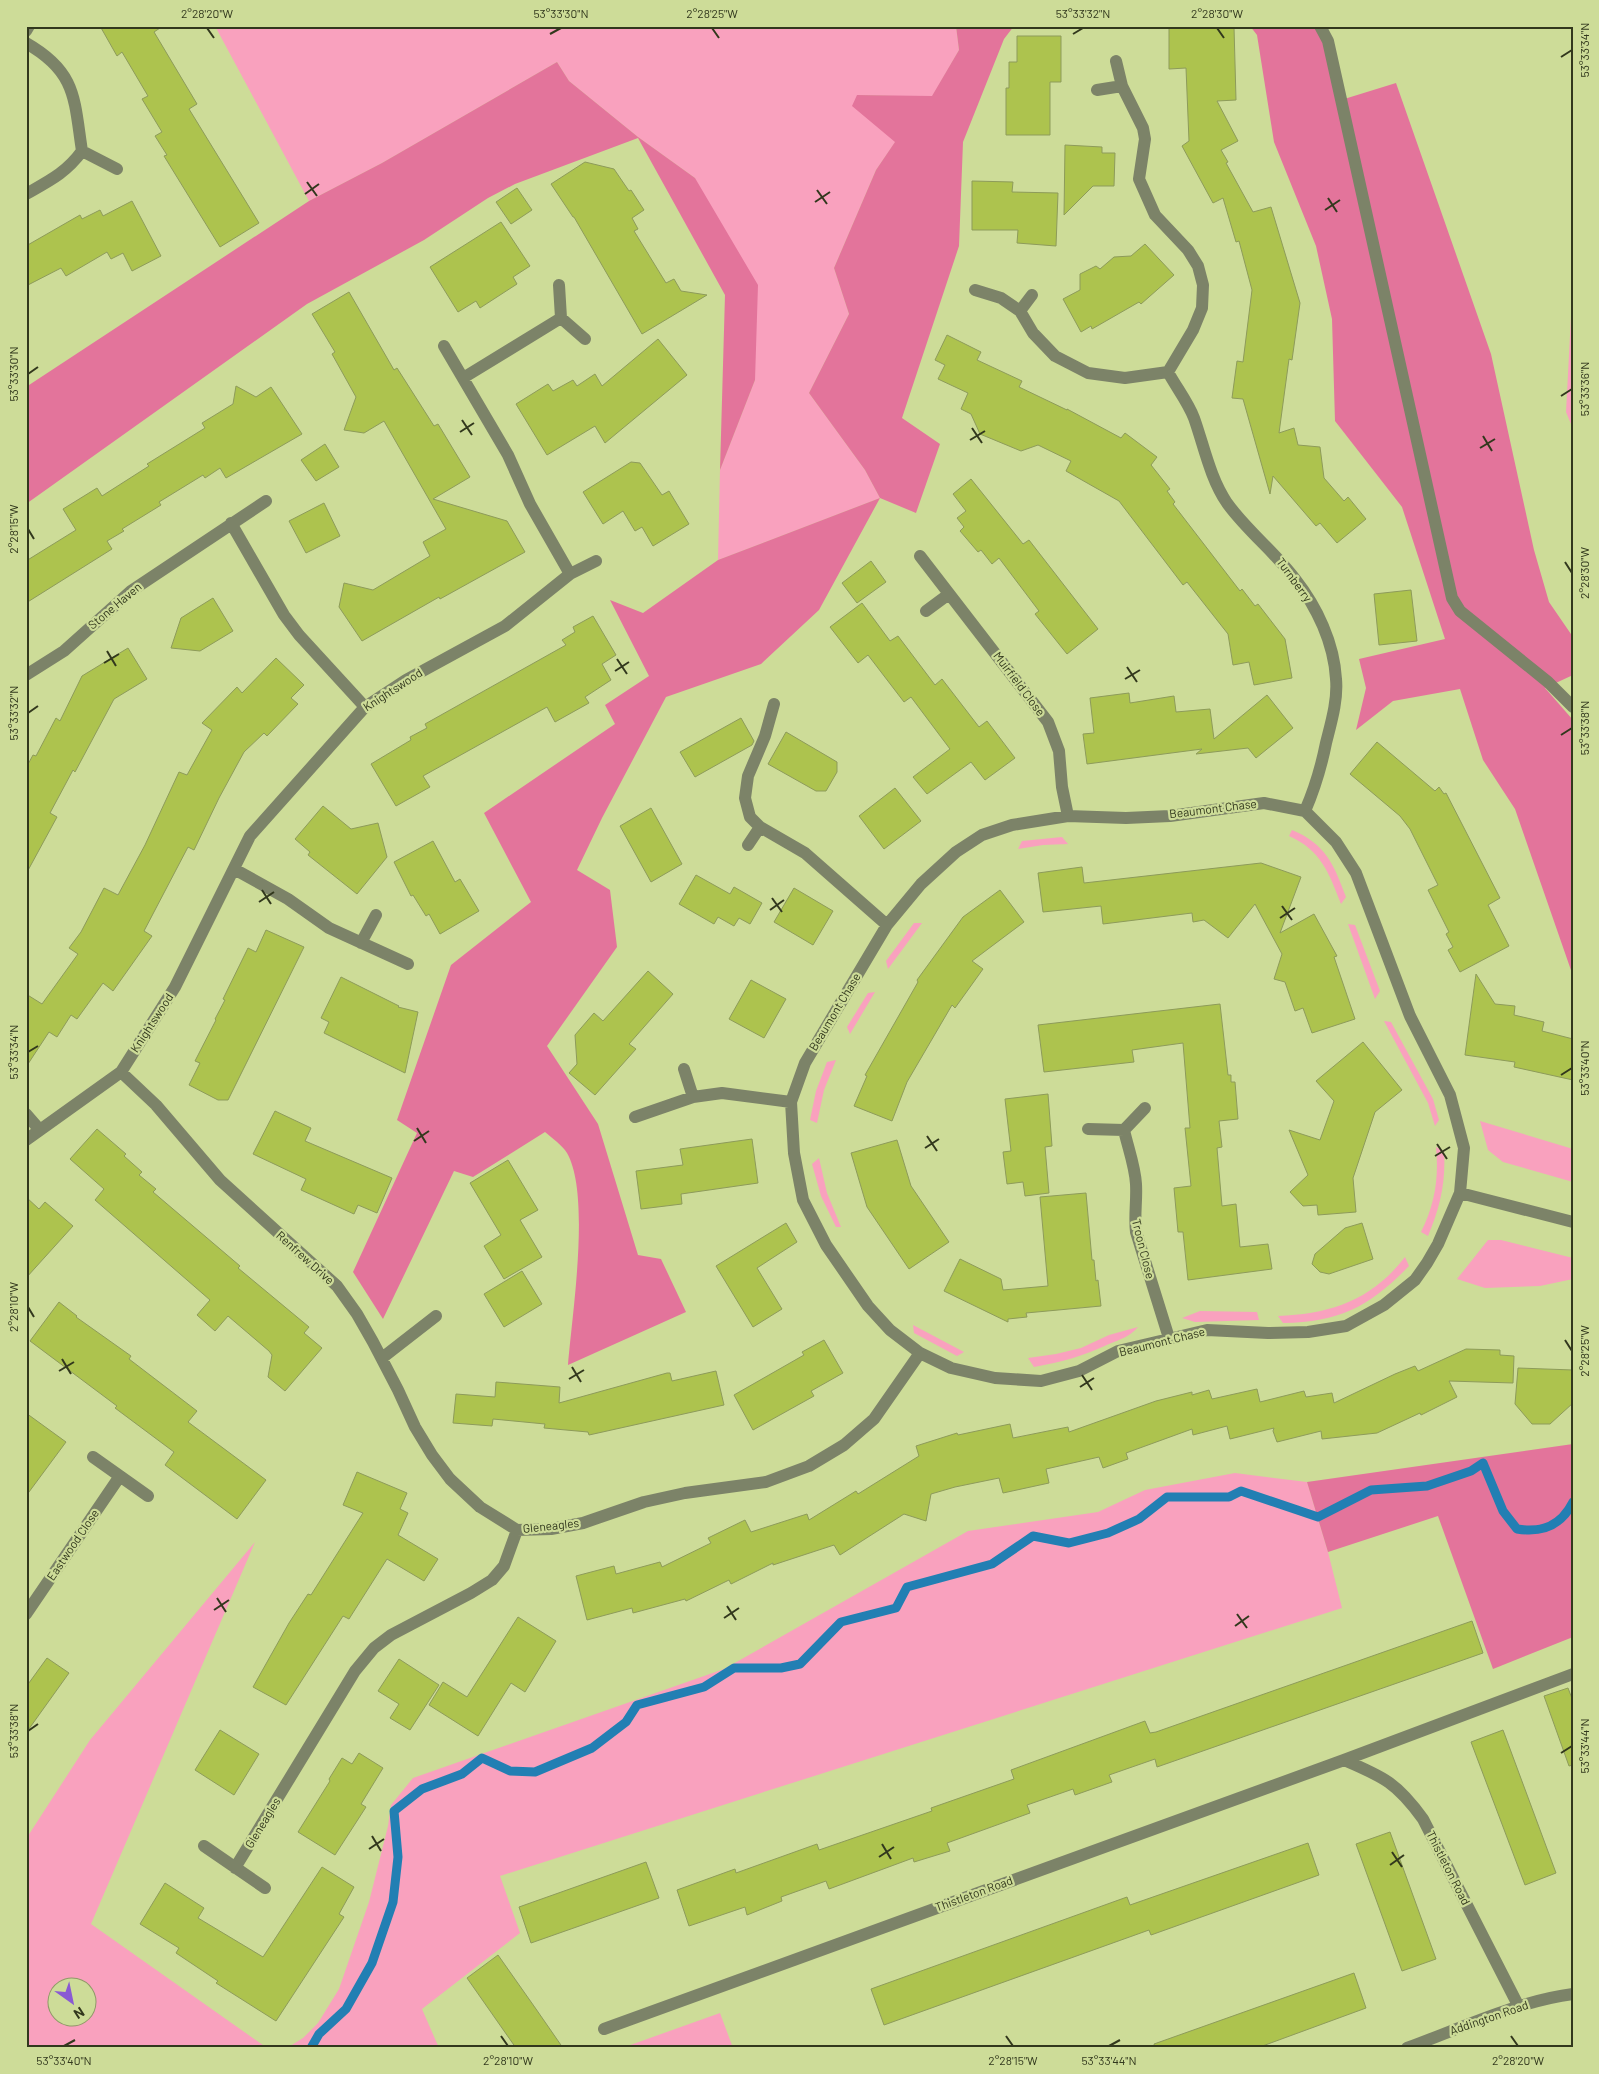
<svg xmlns="http://www.w3.org/2000/svg" width="1599" height="2074" font-family="Barlow,sans-serif">
	<style>
		.green { fill: #f9a1be; fill-rule: evenodd }
		.forest { fill: #e3749b }
		.lines { fill: none; stroke-linecap: round; stroke-linejoin: round }
		.stream { stroke: #227fb3; stroke-width: 9 }
		.building { fill: #adc34e; stroke: #8d9b5a }
		.minor { stroke: #7c8368; stroke-width: 12 }
		.ticks { fill: none; stroke: #32381d; stroke-width: 2 }
		.labels { text-anchor: middle; stroke-width: 4.5; stroke-linejoin: round; paint-order: stroke }
		.street-label { font-size: 12px; fill: #32381d; stroke: #cddc98 }
		.neatline { fill: none; stroke: #32381d; stroke-width: 2 }
		.ticks-label { font-size: 12px; text-anchor: middle; fill: #32381d }
	</style>
	<rect width="100%" height="100%" fill="#cddc98"/>
	<path class="green" d="M215,26H956L959,50L932,97L857,95L896,141L876,170L834,268L849,314L809,393L865,470L880,498L718,560L720,470L755,380L695,178L638,137L569,81L557,62L382,163L309,201Z
		M1573,278V429L1566,412Z
		M1292,830C1326,844 1334,865 1346,897L1341,904C1329,873 1321,850 1289,836Z
		M1062,837L1068,844L1043,845L1018,849L1022,841Z
		M914,923H922L888,969L886,961Z
		M1348,924L1355,925L1380,991L1375,999Z
		M875,992L850,1034L847,1027L868,993Z
		M1384,1021L1391,1022L1433,1099L1439,1120L1435,1126L1428,1103Z
		M836,1060L824,1090L817,1123L810,1120L816,1091L827,1062Z
		M1480,1121L1573,1149V1182L1503,1162L1488,1150Z
		M1436,1147L1444,1151C1446,1182 1440,1208 1428,1236L1421,1232C1435,1204 1439,1178 1436,1147Z
		M819,1158L827,1193L841,1227H836L821,1196L812,1164Z
		M1488,1240H1501L1573,1258V1279L1540,1286L1485,1288L1457,1279Z
		M1405,1257L1409,1266C1370,1306 1341,1322 1283,1323L1278,1316C1331,1314 1372,1300 1405,1257Z
		M1200,1311L1257,1312L1259,1320L1195,1322L1182,1318Z
		M913,1325L964,1352L957,1356L914,1333Z
		M1138,1327C1129,1337 1121,1339 1109,1344C1083,1356 1062,1362 1034,1367L1028,1358L1056,1354L1081,1348L1109,1335Z
		M1235,1473L1307,1482L1328,1552L1342,1608L500,1876L520,1933L422,2009L439,2048H287L303,2038L318,2023L339,1989L369,1902L388,1826L391,1805L413,1778L724,1669L968,1531L1098,1512L1145,1490Z
		M255,1542L91,1924L267,2048H26V1839L90,1740ZM58,1986H88V2016H58Z
		M720,2013L733,2048H622Z"/>
	<path class="forest" d="M956,26H1014L1004,39L963,142L959,246L902,418L940,444L916,513L880,498L819,610L761,664L666,697L602,818L577,870L610,890L617,947L547,1046L598,1124L638,1255L661,1259L686,1312L568,1365C572,1314 591,1195 567,1153C562,1145 552,1138 545,1132L473,1177L454,1171L383,1319L353,1272L417,1133L397,1120L451,965L531,902L484,813L615,724L605,705L649,676L610,600L643,613L718,560L880,498L865,470L809,393L849,314L834,268L876,170L895,142L852,106L857,95L932,96L959,50Z
		M1250,26H1320L1341,100L1396,83L1491,354L1534,550L1549,602L1573,637V675L1545,688L1573,720V976L1515,809L1483,760L1460,689L1393,701L1356,730L1366,688L1359,659L1445,639L1402,507L1335,421L1332,319L1316,246L1274,142L1257,35Z
		M557,62L569,81L638,137L695,178L758,285L755,380L720,470L725,295L638,138L515,184L488,198L424,240L307,304L26,504V387L309,201L382,163Z
		M1573,1444V1637L1493,1669L1438,1516L1328,1552L1307,1482Z"/>
	<g class="lines">
		<path class="stream" d="M311,2048L319,2034L346,2009L372,1963L393,1902L398,1857L394,1811L422,1789L462,1774L482,1758L510,1771L535,1772L592,1748L626,1722L637,1705L704,1687L734,1668H781L800,1664L841,1622L896,1608L907,1587L992,1564L1033,1536L1069,1543L1108,1533L1139,1519L1167,1497H1229L1241,1491L1318,1517L1371,1490L1427,1486L1471,1471L1483,1463L1503,1511L1517,1529C1542,1533 1561,1526 1573,1502"/>
	</g>
	<path class="building" d="M100,26H163L154,32L197,104L189,109L259,223L220,247L164,156L167,155L155,136L162,132L142,99L148,96L122,52L117,56Z
		M1234,27L1236,100L1217,101L1238,141L1221,150L1228,162L1226,163L1253,212L1271,207L1300,303L1292,360L1289,359L1279,433L1294,428L1298,445L1320,447L1324,478L1344,501L1348,497L1366,519L1337,543L1320,523L1316,526L1273,476L1270,494L1243,399L1232,398L1237,361L1243,362L1252,290L1239,241L1236,242L1223,198L1213,203L1182,146L1189,141L1186,68L1169,69V28Z
		M1017,36H1061V82H1050V135H1006V88H1009V62H1017Z
		M1065,145L1102,147V153H1115L1114,186H1093L1064,215Z
		M585,162L614,169L629,191L631,190L644,210L632,218L638,229L634,231L666,283L674,279L681,291L707,295L642,334L574,217H573L551,184Z
		M972,181L1013,182L1012,192L1058,193L1056,246L1017,243L1018,230H972Z
		M517,188L532,210L511,224L496,202Z
		M132,201L161,256L132,271L123,253L111,259L107,252L66,276L61,268L26,286V246L80,215L82,219L100,210L103,216Z
		M501,222L530,266L513,277L517,284L480,308L476,301L458,312L430,267Z
		M1145,244L1174,275L1141,304L1139,302L1092,329L1091,326L1081,332L1063,299L1080,290V274L1096,266L1100,269L1114,257L1131,256Z
		M349,292L394,370L397,368L434,426L438,424L470,477L433,499L507,521L525,552L440,599L439,597L362,641L339,607L344,583L373,590L430,556L423,542L446,529L384,421L364,433L344,430L356,397L332,354L335,352L312,314Z
		M947,335L981,352L977,360L1022,381L1019,387L1067,410V409L1121,438L1125,433L1157,457L1151,465L1170,489L1167,491L1175,502L1173,504L1240,591L1242,589L1255,606L1258,604L1285,639L1292,678L1254,685L1249,662L1233,665L1228,634L1187,582L1183,585L1119,501L1066,471L1071,461L1038,445L1021,451L980,434L971,414L961,409L968,393L938,379L945,365L935,360Z
		M658,339L687,375L605,443L595,426L547,455L516,404L548,384L553,391L573,380L577,386L595,374L602,386Z
		M236,386L256,397L271,387L302,434L226,478L220,468L205,478L203,475L159,502L161,505L122,529L124,531L107,541L112,549L26,603V561L76,530L63,509L97,488L102,496L149,466L147,464L205,428L202,423L233,404Z
		M325,444L339,467L316,481L301,460Z
		M631,462L640,463L662,495L669,491L689,524L653,546L642,527L635,531L623,511L603,524L583,492Z
		M971,479L1023,544L1029,540L1098,629L1067,654L1035,614L1039,611L999,558L992,564L981,550L978,552L960,531L964,527L957,518L966,511L953,494Z
		M324,503L340,536L306,553L289,521Z
		M871,561L886,582L857,603L842,583Z
		M1411,590L1417,641L1379,645L1374,594Z
		M213,598L233,631L200,651L171,648L181,618Z
		M862,603L890,641L898,636L935,685L942,679L979,727L987,721L1015,758L985,780L971,762L927,794L913,777L950,749L911,697L904,702L868,655L858,663L830,627Z
		M593,616L616,655L602,664L611,680L585,697L589,703L555,722L547,707L423,776L430,787L396,806L371,764L411,740L410,737L427,728L425,724L566,645L562,640L575,632L573,627Z
		M128,648L147,679L114,699L75,772L73,770L50,813L57,817L26,874V768L33,755L36,756L56,718L60,721L82,676Z
		M276,658L304,685L291,698L298,704L267,736L264,733L244,752L219,798L194,850L188,847L144,931L152,936L113,991L103,983L77,1019L71,1015L57,1037L49,1032L26,1067V994L42,1004L78,954L69,948L81,932L104,888L118,895L145,845L179,772L187,775L212,730L202,723L237,687L242,693Z
		M1129,693L1130,703L1174,696L1176,712L1210,709L1214,739L1267,695L1293,728L1256,758L1248,748L1196,754L1202,749L1087,764L1083,734L1094,733L1090,698Z
		M741,718L754,741L752,745L695,777L680,752Z
		M786,732L837,762V772L826,791H816L768,764Z
		M1377,742L1435,791L1439,787L1444,794L1446,793L1500,898L1488,905L1509,946L1460,972L1448,950L1453,947L1446,934L1449,932L1428,890L1438,885L1410,829L1400,816L1350,774Z
		M895,788L921,821L884,849L859,816Z
		M323,806L351,829L378,823L387,857L357,894L308,855L310,852L295,839Z
		M651,808L682,864L651,882L620,826Z
		M433,841L455,882L460,879L479,911L440,934L429,914L426,916L413,895L411,896L394,862Z
		M1261,863L1301,877L1280,933L1314,914L1337,956L1334,957L1355,1019L1312,1033L1303,1008L1295,1011L1285,982L1274,979L1282,954L1255,904L1228,938L1204,920L1193,922L1192,913L1103,924L1101,906L1043,912L1038,873L1082,867L1084,883Z
		M696,875L730,894L734,887L762,903L750,924L739,918L734,926L718,917L714,924L679,904Z
		M794,888L833,911L813,945L774,922Z
		M1000,890L1024,922L972,961L983,969L955,1008L952,1005L907,1082L892,1121L854,1106L867,1076L865,1075L918,982L917,980L963,917Z
		M266,930L304,947L228,1100H218L189,1085L200,1063L195,1061L216,1020L215,1019L225,1000L223,999L248,948L256,952Z
		M648,971L673,994L629,1044L636,1049L595,1095L569,1073L577,1064L575,1035L594,1013L603,1021Z
		M1476,974L1495,1004L1515,1006L1514,1015L1544,1022L1542,1031L1573,1039V1080L1514,1067L1515,1062L1465,1055Z
		M341,977L399,1006L398,1007L418,1012L405,1073L324,1033L329,1022L321,1018Z
		M751,980L786,999L764,1038L729,1019Z
		M1220,1004L1228,1075H1231V1082H1235L1238,1119L1219,1121L1222,1147L1217,1148L1222,1206L1236,1204L1240,1247L1268,1244L1272,1269L1188,1280L1183,1232H1178L1174,1188L1191,1186L1185,1128H1190L1183,1043L1132,1050L1134,1062L1044,1072L1038,1025Z
		M1363,1042L1402,1090L1375,1112L1353,1178L1356,1212L1318,1215L1317,1205L1303,1206L1290,1192L1308,1175L1289,1130L1320,1140L1334,1101L1316,1081Z
		M1048,1094L1052,1146L1045,1147L1049,1193L1025,1196L1023,1182L1007,1184L1003,1152L1011,1151L1005,1099Z
		M275,1111L311,1128L305,1141L392,1178L377,1213L358,1205L354,1214L301,1190L306,1179L253,1154Z
		M97,1129L126,1154L124,1156L142,1172L139,1175L156,1189L153,1192L240,1266L238,1268L309,1327L304,1333L322,1348L285,1391L268,1377L272,1355L269,1351L228,1316L215,1331L197,1315L210,1300L95,1200L104,1189L70,1159Z
		M752,1139L758,1183L681,1194L682,1204L641,1209L636,1171L683,1165L680,1149Z
		M897,1140L911,1186L949,1242L909,1269L867,1207L851,1153Z
		M508,1160L538,1210L520,1220L542,1257L504,1279L484,1246L501,1235L470,1183Z
		M1086,1193L1092,1260H1094L1096,1281L1098,1280L1101,1306L1026,1313L1027,1317L1008,1319V1322L944,1291L960,1259L1001,1279L1003,1290L1048,1286L1040,1197Z
		M26,1197L39,1209L45,1202L73,1226L26,1278Z
		M786,1223L797,1242L757,1268L782,1309L753,1327L716,1266Z
		M1362,1223L1373,1259L1329,1274L1320,1272L1312,1264L1315,1254L1345,1228Z
		M522,1271L542,1304L504,1327L484,1294Z
		M59,1302L77,1316L76,1317L131,1356L129,1359L197,1411L188,1422L266,1480L237,1519L165,1465L174,1452L115,1408L117,1406L30,1341Z
		M824,1340L843,1373L811,1391L814,1396L753,1430L734,1395L804,1355L802,1352Z
		M1466,1349L1500,1350V1355L1514,1356L1513,1383L1449,1381L1457,1397L1421,1415L1420,1413L1377,1433L1322,1439L1321,1431L1277,1442L1273,1431L1274,1428L1230,1439L1227,1426L1193,1435L1192,1429L1126,1453L1128,1459L1103,1468L1099,1457L1046,1469L1049,1483L1003,1493L999,1478L955,1487L931,1494L926,1521L904,1514L840,1555L834,1545L773,1565V1563L731,1584L729,1580L686,1601L685,1599L633,1613L632,1608L587,1620L576,1576L614,1566L616,1574L660,1562L662,1567L711,1543L708,1538L745,1520L751,1532L807,1514L809,1520L856,1491L858,1494L919,1456L916,1446L957,1433L958,1435L1010,1424L1013,1438L1068,1427L1069,1432L1156,1401L1192,1392V1395L1209,1390L1212,1399L1257,1389L1260,1402L1304,1391L1306,1397L1332,1393L1334,1403L1395,1374L1415,1366L1418,1371Z
		M1518,1368L1573,1370V1403L1550,1424H1532L1515,1404Z
		M716,1371L724,1405L589,1435L588,1432L544,1428L545,1424L493,1419L492,1426L453,1423L456,1394L495,1397L496,1382L560,1387L559,1403L667,1373H670L672,1381Z
		M26,1413L66,1442L26,1496Z
		M357,1472L407,1493L400,1509L408,1513L398,1535L438,1559L424,1581L387,1559L349,1619L343,1616L286,1705L253,1687L289,1623L308,1594L311,1595L363,1513L343,1505Z
		M518,1617L556,1641L525,1692L511,1683L478,1736L429,1705L443,1682L467,1697Z
		M1472,1621L1483,1653L1157,1767L1155,1759L1109,1775L1112,1782L1075,1795L1073,1789L1027,1805L1030,1813L947,1843L950,1851L914,1862L913,1858L829,1889L826,1881L781,1897L782,1901L747,1915L745,1907L689,1926L677,1890L735,1869L736,1873L817,1844L819,1850L932,1811L931,1808L1014,1779L1011,1770L1145,1721L1150,1733L1156,1732Z
		M47,1658L69,1673L26,1733V1687Z
		M399,1659L439,1685L410,1730L390,1718L399,1704L378,1691Z
		M1568,1688L1573,1701V1765L1569,1766L1544,1696Z
		M220,1730L259,1754L234,1795L195,1770Z
		M1503,1730L1556,1873L1525,1885L1471,1742Z
		M359,1753L383,1768L361,1804L366,1807L335,1855L298,1832L330,1781L329,1779L342,1758L352,1764Z
		M1390,1832L1436,1959L1402,1971L1356,1844Z
		M1308,1843L1319,1875L1151,1935L1149,1930L884,2025L871,1989L1127,1897L1130,1905Z
		M646,1862L659,1898L531,1943L519,1907Z
		M322,1867L354,1887L339,1914L344,1917L276,2021L216,1983L218,1981L176,1953L179,1948L140,1924L165,1883L204,1908L198,1918L263,1957Z
		M498,1955L536,2009L563,2048H516L467,1978Z
		M1354,1973L1366,2008L1257,2048H1155L1154,2044Z"/>
	<g class="lines">
		<path class="minor" d="M1320,26L1328,41L1452,598L1460,611L1548,682L1573,707
			M26,31L29,26
			M26,43C77,72 74,99 82,151C66,173 49,181 26,194
			M1116,61L1122,86L1143,128L1145,139L1139,179L1155,215L1188,250L1198,266L1203,285L1202,308L1193,330L1168,372C1176,387 1188,402 1194,418C1204,446 1210,478 1227,503C1247,531 1275,552 1295,579C1317,607 1334,643 1336,679C1338,700 1331,723 1326,743C1321,768 1315,788 1305,811
			M1097,90L1122,86
			M82,151L117,169
			M559,285L561,318L585,339
			M975,290L1001,298L1020,311L1033,333L1055,356L1088,373L1125,378L1168,372
			M1020,311L1032,295
			M444,346L508,455L530,504L570,574
			M463,378L561,318
			M231,523L284,615L299,635L365,707
			M920,556L1048,722L1059,751L1062,787L1068,816
			M926,611L949,594
			M26,675L64,651L131,591L266,501
			M774,704L765,736L748,776L745,798L750,817L760,827L805,853L887,925
			M1264,803L1305,811L1336,842L1356,873L1410,1016L1450,1095L1464,1148L1460,1193L1438,1244L1427,1263L1415,1280L1384,1305L1346,1326L1308,1332L1268,1333L1207,1330L1118,1351L1079,1371L1041,1381L995,1378L951,1368L920,1353L890,1330L868,1306L826,1245L803,1200L794,1153L791,1102L805,1063L887,925L921,884L956,852L982,835L1012,825L1068,816L1126,818L1170,816Z
			M748,845L760,827
			M234,869L288,899L329,928L408,964
			M361,943L376,915
			M684,1069L693,1097
			M121,1072L156,1105L220,1180L337,1286L357,1314L373,1342L398,1390L415,1427L432,1455L450,1479L480,1507L517,1530
			M26,1114L39,1129
			M635,1117L693,1097L722,1093L791,1102
			M1088,1129L1124,1130L1145,1108
			M1124,1130C1128,1148 1135,1166 1136,1184C1137,1201 1134,1216 1136,1232L1169,1338
			M26,1140L121,1072L175,987L250,836L365,707L406,680L505,626L570,574L596,561
			M1460,1193L1573,1222
			M382,1358L436,1316
			M93,1457L148,1496
			M26,1614L120,1476
			M1344,1760C1384,1777 1397,1783 1423,1819L1519,2007
			M204,1846L265,1888
			M235,1868L355,1671L374,1648L391,1635L471,1593L492,1580L504,1566L517,1530L551,1529L583,1523L644,1502L685,1493L766,1482L809,1466L844,1445L874,1419L920,1353
			M604,2029L1344,1760L1573,1674
			M1407,2048C1459,2029 1518,2001 1573,1994"/>
	</g>
	<path class="ticks" d="M207,28L214,38M712,28L719,38M1217,28L1224,38M550,34L561,28M1073,34L1083,28M1561,57L1572,50M307,182L317,196M817,190L827,204M305,194L319,184M1328,198L1337,212M815,202L830,192M1325,210L1340,200M28,374L38,367M1561,396L1572,389M462,420L472,435M972,428L982,443M460,432L474,423M1483,436L1492,451M970,440L985,431M1480,448L1495,439M28,529L34,539M1565,562L1572,573M107,651L116,666M617,659L627,674M104,663L119,654M1127,667L1137,682M615,671L629,662M1125,679L1140,670M28,713L38,706M1561,735L1572,728M262,890L271,904M772,898L782,912M259,902L274,892M1282,906L1292,920M770,910L784,900M1280,918L1295,908M28,1052L38,1046M1561,1075L1572,1068M417,1128L426,1143M927,1136L937,1151M414,1141L429,1131M1437,1144L1447,1159M925,1148L939,1139M1435,1156L1450,1147M28,1307L34,1317M1565,1340L1572,1351M62,1359L71,1374M572,1367L581,1382M59,1371L74,1362M1082,1375L1092,1390M569,1379L584,1370M1080,1387L1094,1378M217,1598L226,1612M727,1606L736,1620M214,1610L229,1600M1237,1614L1247,1628M724,1618L739,1608M1235,1626L1249,1616M28,1731L38,1724M1561,1753L1572,1746M372,1836L381,1851M882,1844L891,1859M369,1849L384,1839M1392,1852L1402,1867M879,1857L894,1847M1390,1865L1404,1855M501,2036L508,2046M1006,2036L1013,2046M1511,2036L1518,2046M64,2046L75,2040M1109,2046L1120,2040"/>
	<g class="labels">
		<g class="street-label">
			<text transform="translate(1294 580) rotate(54)" y="4">Turnberry</text>
			<text transform="translate(115 606) rotate(-40)" y="4">Stone Haven</text>
			<text transform="translate(1019 684) rotate(53)" y="4">Muirfield Close</text>
			<text transform="translate(393 690) rotate(-33)" y="4">Knightswood</text>
			<text transform="translate(1213 809) rotate(-7)" y="4">Beaumont Chase</text>
			<text transform="translate(835 1012) rotate(-59)" y="4">Beaumont Chase</text>
			<text transform="translate(152 1023) rotate(-57)" y="4">Knightswood</text>
			<text transform="translate(1143 1249) rotate(76)" y="4">Troon Close</text>
			<text transform="translate(305 1258) rotate(42)" y="4">Renfrew Drive</text>
			<text transform="translate(1162 1342) rotate(-14)" y="4">Beaumont Chase</text>
			<text transform="translate(551 1526) rotate(-6)" y="4">Gleneagles</text>
			<text transform="translate(73 1545) rotate(-56)" y="4">Eastwood Close</text>
			<text transform="translate(263 1823) rotate(-59)" y="4">Gleneagles</text>
			<text transform="translate(1448 1868) rotate(63)" y="4">Thistleton Road</text>
			<text transform="translate(974 1894) rotate(-20)" y="4">Thistleton Road</text>
			<text transform="translate(1489 2018) rotate(-19)" y="4">Addington Road</text>
		</g>
	</g>
	<rect width="1599" height="2074" fill="none" stroke="#cddc98" stroke-width="55"/>
	<g transform="translate(72 2002) rotate(147)"><circle r="24" fill="#cddc98" stroke="#8f9a67"/>
	<path d="M0-4L9 19L0 12L-9 19Z" fill="#8a5ad3"/>
	<text y="-8" font-size="14" font-weight="bold" text-anchor="middle" fill="#32381d">N</text>
	</g>
	<rect x="28" y="28" width="1544" height="2018" class="neatline"/>
	<g class="ticks-label">
		<text x="207" y="18">2°28'20"W</text>
		<text x="561" y="18">53°33'30"N</text>
		<text x="712" y="18">2°28'25"W</text>
		<text x="1083" y="18">53°33'32"N</text>
		<text x="1217" y="18">2°28'30"W</text>
		<text transform="translate(1585 50) rotate(-90)" y="4">53°33'34"N</text>
		<text transform="translate(14 374) rotate(-90)" y="4">53°33'30"N</text>
		<text transform="translate(1585 389) rotate(-90)" y="4">53°33'36"N</text>
		<text transform="translate(14 529) rotate(-90)" y="4">2°28'15"W</text>
		<text transform="translate(1585 573) rotate(-90)" y="4">2°28'30"W</text>
		<text transform="translate(14 713) rotate(-90)" y="4">53°33'32"N</text>
		<text transform="translate(1585 728) rotate(-90)" y="4">53°33'38"N</text>
		<text transform="translate(14 1052) rotate(-90)" y="4">53°33'34"N</text>
		<text transform="translate(1585 1068) rotate(-90)" y="4">53°33'40"N</text>
		<text transform="translate(14 1307) rotate(-90)" y="4">2°28'10"W</text>
		<text transform="translate(1585 1351) rotate(-90)" y="4">2°28'25"W</text>
		<text transform="translate(14 1731) rotate(-90)" y="4">53°33'38"N</text>
		<text transform="translate(1585 1746) rotate(-90)" y="4">53°33'44"N</text>
		<text x="64" y="2065">53°33'40"N</text>
		<text x="508" y="2065">2°28'10"W</text>
		<text x="1013" y="2065">2°28'15"W</text>
		<text x="1109" y="2065">53°33'44"N</text>
		<text x="1518" y="2065">2°28'20"W</text>
	</g>
</svg>
